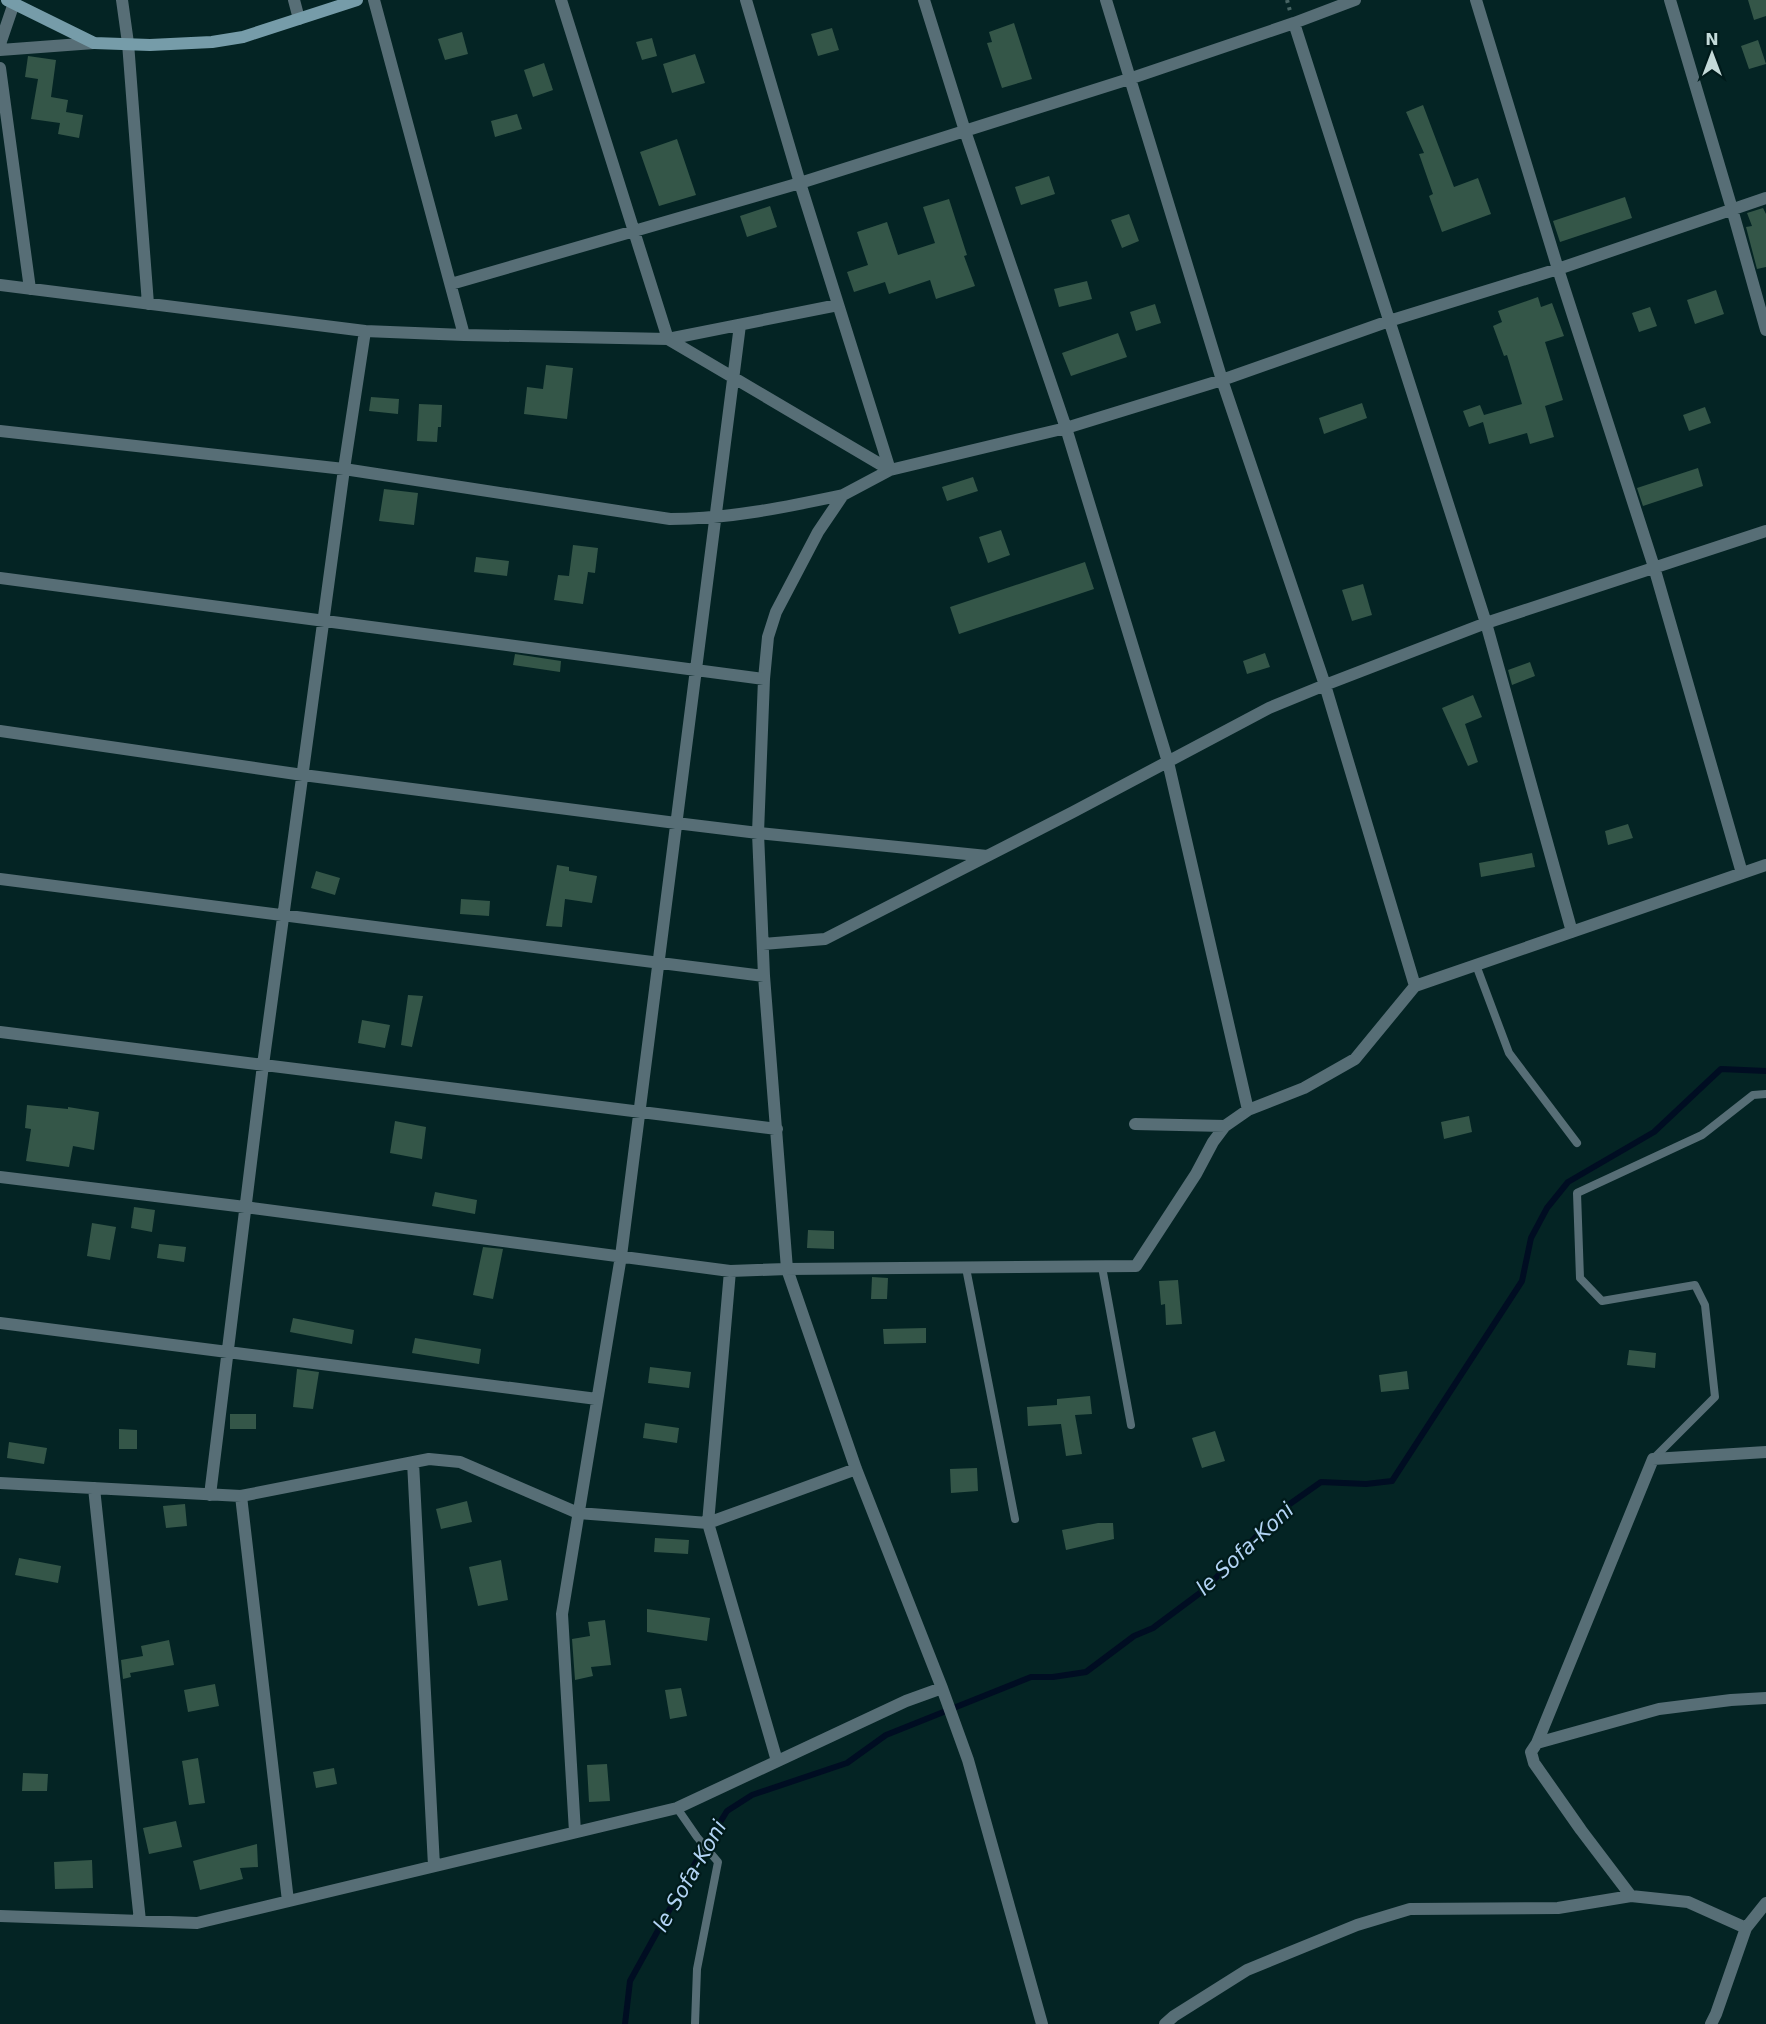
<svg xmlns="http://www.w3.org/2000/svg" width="1766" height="2024" font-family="'DejaVu Sans',sans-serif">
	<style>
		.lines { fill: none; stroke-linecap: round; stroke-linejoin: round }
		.stream { stroke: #000d22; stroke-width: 6 }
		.building { fill: #345648 }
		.path { stroke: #486564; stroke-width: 4; stroke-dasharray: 3 4.5; stroke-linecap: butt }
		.lane { stroke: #576e76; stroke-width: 8 }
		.street { stroke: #576e76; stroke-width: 12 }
		.secondary { stroke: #769ca9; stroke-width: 12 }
		.labels { text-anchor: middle; stroke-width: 4.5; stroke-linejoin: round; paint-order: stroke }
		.water-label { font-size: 21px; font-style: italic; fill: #b3d4f5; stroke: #001b1b }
	</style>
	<rect width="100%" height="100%" fill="#042424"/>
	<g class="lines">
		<path class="stream" d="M625,2024L630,1981L697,1860L727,1811L752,1795L847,1763L886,1735L1031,1677H1053L1086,1672L1134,1636L1153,1628L1204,1590L1284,1508L1321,1482L1366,1484L1392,1481L1522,1281L1531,1238L1547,1208L1568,1182L1654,1132L1721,1069L1766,1071"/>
	</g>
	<path class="building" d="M1748,0H1766V16L1754,20Z
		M1014,23L1032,79L1002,88L987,43L992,42L989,32Z
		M832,28L839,50L818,56L811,34Z
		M462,32L468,54L445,60L438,39Z
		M652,38L657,56L642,60L636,42Z
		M1758,40L1766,64L1749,69L1741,46Z
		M695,54L705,83L672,93L663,64Z
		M28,56L56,60L51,97L68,100L66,112L83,115L79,138L58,134L60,123L31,119L38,79L25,77Z
		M544,63L553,90L533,97L524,70Z
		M1423,105L1454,187L1478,178L1491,214L1442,232L1429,196L1433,194L1419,154L1424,153L1406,112Z
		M517,114L522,129L495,137L491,121Z
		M677,139L696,195L659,206L640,152Z
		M1049,176L1055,194L1021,205L1015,187Z
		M1625,197L1632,218L1560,242L1553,221Z
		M949,199L967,255L964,256L975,286L936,299L930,280L889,294L885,282L854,292L847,272L868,265L857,232L887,222L898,255L935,243L923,207Z
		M770,206L777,227L747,237L740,216Z
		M1763,208L1766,214V267L1757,269L1746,227L1752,226L1747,213Z
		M1129,214L1139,241L1122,248L1111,220Z
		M1087,281L1092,299L1059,307L1054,289Z
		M1716,290L1724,314L1695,324L1687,300Z
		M1538,297L1541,307L1552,303L1564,336L1545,342L1563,400L1545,406L1554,437L1530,444L1527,433L1489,444L1483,422L1469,427L1463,411L1480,405L1484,415L1522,404L1507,355L1504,356L1493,326L1502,322L1498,311Z
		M1155,304L1161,323L1136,331L1130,312Z
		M1650,307L1657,326L1639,332L1632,313Z
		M1118,333L1127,357L1071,376L1062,353Z
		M546,365L573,368L567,419L524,414L527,387L543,389Z
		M371,397L399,399L398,414L369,411Z
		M1362,403L1367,418L1324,434L1319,418Z
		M419,404L442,405L441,427H438L437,442L417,441Z
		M1705,407L1711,423L1689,431L1683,415Z
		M1698,468L1703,486L1643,506L1637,488Z
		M973,477L978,491L947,501L942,487Z
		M384,489L418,493L414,525L379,521Z
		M1001,530L1010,555L988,563L979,537Z
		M573,545L598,548L595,573L588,572L583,604L554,600L558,575L569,576Z
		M476,557L509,561L507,576L474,572Z
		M1085,562L1094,589L959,634L950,607Z
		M1363,584L1372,615L1352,621L1342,590Z
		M1265,653L1270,667L1247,674L1243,661Z
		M515,654L561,661L560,672L513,665Z
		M1530,662L1535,676L1512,685L1508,670Z
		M1473,695L1482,717L1465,724L1478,762L1468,766L1442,708Z
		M1628,824L1633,838L1608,845L1605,831Z
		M1532,853L1535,867L1481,877L1479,863Z
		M557,865L569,867V871L597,876L592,903L565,899L562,927L546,926Z
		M316,871L340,878L335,895L311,888Z
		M461,899L490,901L489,916L460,914Z
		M408,995L423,996L412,1047L401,1045Z
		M362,1020L390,1025L385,1048L358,1043Z
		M27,1105L68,1109V1107L99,1112L94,1150L73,1146L69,1167L26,1161L31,1129L25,1128Z
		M1469,1116L1472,1132L1444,1139L1441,1122Z
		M395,1121L426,1127L422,1159L390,1153Z
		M435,1192L477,1200L475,1214L432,1206Z
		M134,1207L155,1210L152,1232L131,1228Z
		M92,1223L116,1227L110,1260L87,1256Z
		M808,1230L834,1231V1249L807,1248Z
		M159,1244L186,1247L184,1262L157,1258Z
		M483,1247L503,1249L493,1299L473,1295Z
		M872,1277L888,1278L887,1299H871Z
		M1178,1280L1182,1324L1166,1325L1165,1304L1161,1305L1159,1281Z
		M293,1318L354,1330L352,1344L290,1332Z
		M926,1328V1343L884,1344L883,1329Z
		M415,1338L481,1349L479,1364L412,1353Z
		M1629,1350L1656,1353L1655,1368L1627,1365Z
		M650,1367L691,1372L689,1388L648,1383Z
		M297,1369L319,1372L313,1409L293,1407Z
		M1407,1371L1409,1389L1381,1392L1379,1375Z
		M1090,1396L1092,1414L1075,1415L1082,1454L1066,1456L1061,1424L1028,1426L1027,1407L1057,1405V1399Z
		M230,1414H256V1429H230Z
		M645,1423L679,1428L677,1443L643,1438Z
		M119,1429L137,1430V1449H119Z
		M1215,1431L1225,1461L1202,1468L1192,1438Z
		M9,1442L47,1448L44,1464L7,1458Z
		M977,1468L978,1491L951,1493L950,1469Z
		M467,1501L472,1522L441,1529L436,1509Z
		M185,1504L187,1526L166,1528L163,1506Z
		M1098,1523H1113L1114,1539L1066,1550L1062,1530Z
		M655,1538L689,1540L688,1554L654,1552Z
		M19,1558L61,1566L58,1583L15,1575Z
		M501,1560L508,1600L478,1606L469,1567Z
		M647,1609L710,1618L707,1641L647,1632Z
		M605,1620L611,1665L591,1667L593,1676L575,1680L572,1639L590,1636L588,1622Z
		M169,1640L174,1665L130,1673L131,1677L123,1679L121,1660L143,1656L141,1646Z
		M215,1684L219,1706L188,1712L184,1690Z
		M681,1688L687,1716L670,1719L665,1690Z
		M198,1758L205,1803L189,1805L182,1761Z
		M607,1764L610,1801L589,1802L587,1765Z
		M334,1768L337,1784L316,1788L313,1772Z
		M23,1773L48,1774L47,1791H22Z
		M176,1821L182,1847L149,1854L143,1828Z
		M257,1844L258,1867L240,1868L243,1879L200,1890L193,1861Z
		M92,1860L93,1888L55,1889L54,1862Z"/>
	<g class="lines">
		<path class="path" d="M1287,0L1290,11"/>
		<path class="lane" d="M1476,965L1509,1053L1577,1143
			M1102,1267L1131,1425
			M966,1268L1015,1519
			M1654,1458L1715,1397L1705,1305L1695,1285L1602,1301L1580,1278L1577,1193L1702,1135L1753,1095L1766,1094
			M677,1808L697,1837L718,1862L697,1969L695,2024"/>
		<path class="street" d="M122,0L128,43L148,304
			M294,0L299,19
			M374,0L464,335
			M561,0L668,339L890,470L1066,428L1222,380L1389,321L1558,269L1766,198
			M746,0L800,183L890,470L843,495L818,532L776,612L768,637L764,679L758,833L764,976L787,1269L856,1469L942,1688L968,1760L1042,2024
			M924,0L965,131L1066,428L1168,762L1248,1110
			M1106,0L1222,380L1325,685L1415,986
			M1476,0L1558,269L1654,567L1742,873
			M1670,0L1732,209L1766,330
			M1294,23L1486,623L1572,932
			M0,44L14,3
			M0,50L94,43
			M0,68L30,289
			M451,284L800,183L1129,79L1294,23L1355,0
			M0,285L365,331L464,335L668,339L838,305
			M0,431L344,469L670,519C729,519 786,507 843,495
			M0,578L764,679
			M0,731L303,775L676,823L758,833L987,856
			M0,879C255,911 509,945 764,976
			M763,944L825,939L1073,812L1269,708L1325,685L1486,623L1766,531
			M0,1032L777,1129
			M1135,1124L1225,1126
			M0,1177L245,1207L730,1271L787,1269L1136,1266L1196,1174L1213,1142L1225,1126L1248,1110L1304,1088L1355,1059L1415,986L1766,865
			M730,1271L708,1523L777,1761
			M0,1323L597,1399
			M413,1462L434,1866
			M0,1483L241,1496L429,1459L460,1462L578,1513L708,1523L856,1469
			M94,1488L140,1921
			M210,1495L263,1065L344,469L365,331
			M241,1496L288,1901
			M1537,1743L1653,1459L1766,1452
			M575,1832L562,1614L621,1256L740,325
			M1631,1896L1581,1830L1534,1763L1531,1752L1537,1743L1659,1709L1731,1700L1766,1698
			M0,1916L197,1923L677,1808L906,1701L942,1688
			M1165,2024L1174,2016L1247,1970L1357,1925L1410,1909L1558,1908L1631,1896L1688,1902L1746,1928
			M1711,2024L1716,2014L1746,1928L1766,1903"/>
		<path class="secondary" d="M7,0L94,43L150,45L212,42L243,37L357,0"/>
	</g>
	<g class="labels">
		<g class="water-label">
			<text transform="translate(1245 1549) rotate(-43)" y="7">le Sofa-Koni</text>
			<text transform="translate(690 1876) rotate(-60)" y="7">le Sofa-Koni</text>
		</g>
	</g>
	<g transform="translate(1712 54)" stroke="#001b1b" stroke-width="4.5" paint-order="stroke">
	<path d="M0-4.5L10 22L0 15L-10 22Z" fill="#c4dad9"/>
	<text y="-9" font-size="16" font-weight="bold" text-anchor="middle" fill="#c4dad9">N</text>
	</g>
</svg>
